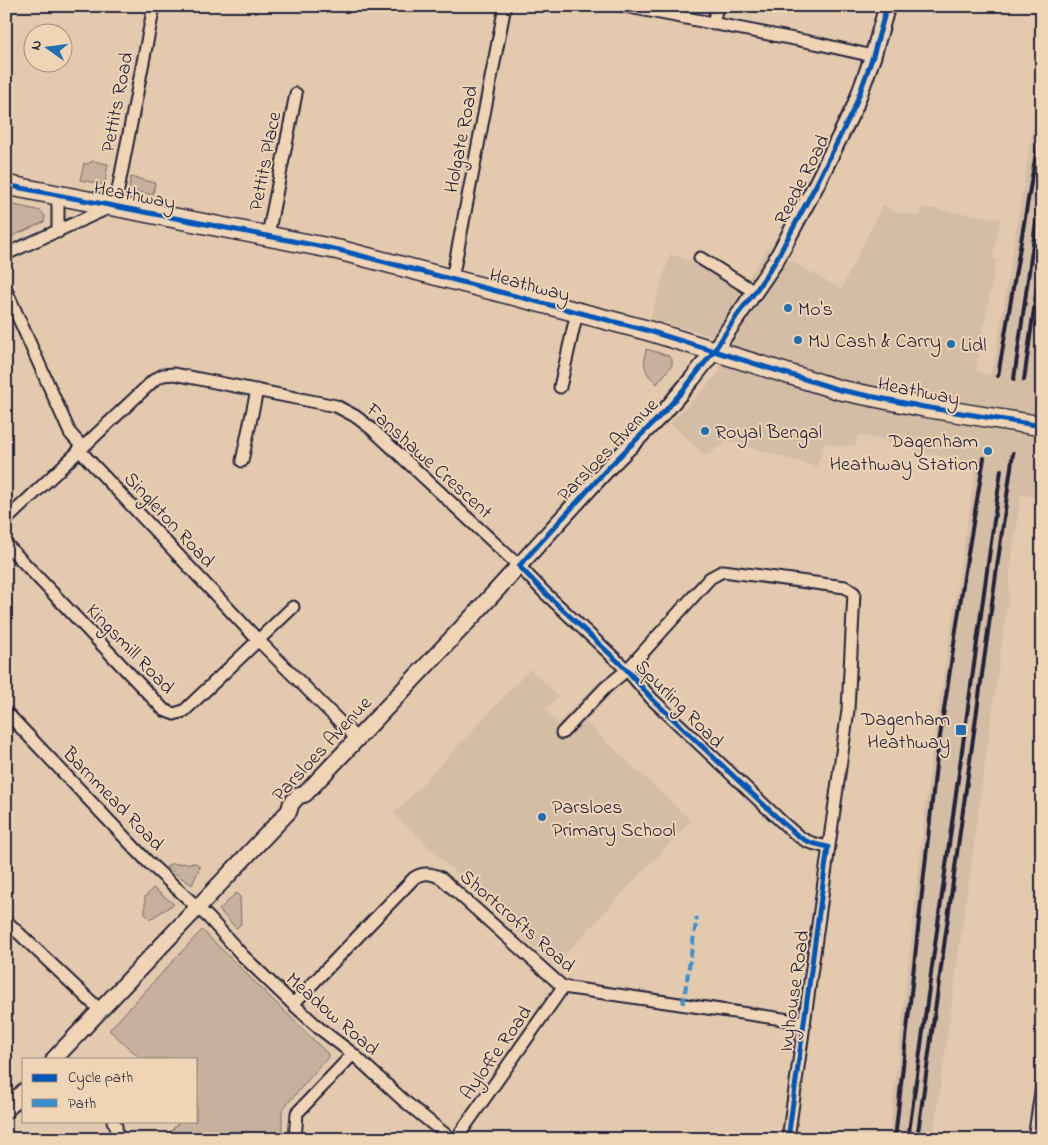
<svg xmlns="http://www.w3.org/2000/svg" width="1048" height="1145" font-family="'Indie Flower',sans-serif">
	<style>
		.built { fill: #d4bda5 }
		.green { fill: #c6b19d; stroke: #746a6c }
		.lines { fill: none; stroke-linecap: round; stroke-linejoin: round }
		.minor-casing { stroke: #22223b; stroke-width: 15 }
		.tertiary-casing { stroke: #22223b; stroke-width: 19 }
		.primary-casing { stroke: #22223b; stroke-width: 22 }
		.minor { stroke: #efd5b6; stroke-width: 11 }
		.tertiary { stroke: #efd5b6; stroke-width: 15 }
		.primary { stroke: #efd5b6; stroke-width: 19 }
		.rail { stroke: #22223b; stroke-width: 4 }
		.quiet { stroke: #398ed0; stroke-width: 4; stroke-dasharray: 8 4; stroke-linecap: butt }
		.cycleway-casing { stroke: #efd5b6; stroke-width: 8 }
		.cycleway { stroke: #0057b8; stroke-width: 5 }
		.poi-dot { fill: #1f6fb2; stroke: #efd5b6; stroke-width: 2 }
		.labels { text-anchor: middle; stroke-width: 4; stroke-linejoin: round; paint-order: stroke }
		.street-label { font-size: 20px; fill: #22223b; stroke: #efd5b6 }
		.poi-label { font-size: 20px; fill: #22223b; stroke: #efd5b6; text-anchor: start }
	</style>
	<rect width="100%" height="100%" fill="#e3caae"/>
	<filter id="ink" filterUnits="userSpaceOnUse"><feTurbulence type="fractalNoise" baseFrequency=".02" numOctaves="2"/><feDisplacementMap in="SourceGraphic" scale="10" xChannelSelector="R" yChannelSelector="G"/><feConvolveMatrix kernelMatrix="1 2 1 2 8 2 1 2 1" color-interpolation-filters="sRGB"/></filter>
	<g filter="url(#ink)">
		<path class="built" d="M1042,74V349L1040,361L1042,362V499L1021,494L1010,572L1009,591L933,1139H889L931,756L977,458L973,457L972,462L917,452L918,449L892,444V442L859,435L855,446H836L825,442L817,467L728,441L706,456L670,423L708,385L720,371L724,348L707,334L650,319L670,254L695,262L698,252L746,282L768,248L841,289L883,205L895,212L920,216L922,207L1000,219L993,258L996,260L976,370L990,375L994,364Z
			M530,669L558,696L545,710L558,723L602,678L615,691L586,722L691,821L554,966L394,814Z"/>
		<path class="green" d="M93,161L108,164L105,183L101,184L80,180L84,163L87,164Z
			M131,177L155,183L153,195L130,190L129,187Z
			M6,203L41,211L45,216L44,222L6,239Z
			M646,349L669,356L672,359V365L657,384C644,372 643,366 646,349Z
			M196,863L200,867L192,885L166,867L170,864Z
			M153,888L174,904L150,919L145,914V897Z
			M236,893L240,897L241,924L236,928L219,910Z
			M202,930L328,1054V1057L282,1110V1139H164L180,1121H196V1059H141L109,1030Z"/>
		<g class="lines">
			<g class="minor-casing">
				<path id="minor" d="M624,6L815,43L873,56
					M713,24L717,6
					M56,194L58,205V232
					M268,235L296,94
					M6,254L115,205L154,6
					M700,258L755,292
					M452,279L505,6
					M6,290L70,433L78,442L83,454L258,640L357,739
					M560,387L577,312
					M242,461L257,390
					M6,520L154,380L163,375L174,374L336,406L355,416L372,429L519,566L545,593L627,670L652,699L782,822C801,839 803,842 828,847
					M6,544L164,710L174,714L184,711L293,607
					M6,712L147,861L209,918L243,956L293,1004L319,1028L353,1054L403,1100L451,1139
					M562,733L606,687L627,670L710,578L723,571L845,587L854,593L848,710L788,1139
					M6,921L100,1010
					M293,1004L414,878C423,872 431,873 441,878L563,987L803,1022
					M113,1121L116,1126L117,1139
					M295,1139L297,1113L353,1054
					M456,1139L563,987
					M1034,1139L1042,1085"/>
			</g>
			<g class="tertiary-casing">
				<path id="tertiary" d="M54,1059L289,811L291,804L298,796L305,794L473,616L609,467L665,411L692,379L714,351L775,262L816,185L855,106L873,56L887,6
					M6,1110L24,1091"/>
			</g>
			<g class="primary-casing">
				<path id="primary" d="M6,185L339,250L646,330L840,390L924,407L1042,426"/>
			</g>
			<use href="#minor" class="minor"/>
			<use href="#tertiary" class="tertiary"/>
			<use href="#primary" class="primary"/>
			<path class="rail" d="M998,376L1042,118
				M1014,379L1042,179
				M1024,380L1042,252
				M895,1139L937,756L965,571L984,458
				M908,1139L1001,470
				M917,1139L1013,453"/>
			<path class="quiet" d="M683,1004L697,917"/>
			<g class="cycleway-casing">
				<path id="cycleway" d="M6,185L339,250L646,330L840,390L924,407L1042,426
					M788,1139L828,847C803,842 801,839 782,822L652,699L627,670L545,593L519,566L609,467L665,411L685,388L714,351L738,314L755,292L775,262L816,185L855,106L873,56L887,6"/>
			</g>
			<use href="#cycleway" class="cycleway"/>
		</g>
	</g>
	<g class="poi-dot">
		<circle cx="788" cy="308" r="5"/>
		<circle cx="798" cy="340" r="5"/>
		<circle cx="951" cy="344" r="5"/>
		<circle cx="705" cy="431" r="5"/>
		<circle cx="988" cy="451" r="5"/>
		<rect x="955" y="724" width="12" height="12" rx="2.5"/>
		<circle cx="542" cy="817" r="5"/>
	</g>
	<g class="labels">
		<g class="street-label">
			<text transform="translate(116 102) rotate(-79)" y="7">Pettits Road</text>
			<text transform="translate(460 139) rotate(-79)" y="7">Holgate Road</text>
			<text transform="translate(264 161) rotate(-79)" y="7">Pettits Place</text>
			<text transform="translate(801 179) rotate(-63)" y="7">Reede Road</text>
			<text transform="translate(135 194) rotate(11)" y="7">Heathway</text>
			<text transform="translate(530 284) rotate(15)" y="7">Heathway</text>
			<text transform="translate(919 390) rotate(11)" y="7">Heathway</text>
			<text transform="translate(607 449) rotate(-46)" y="7">Parsloes Avenue</text>
			<text transform="translate(430 460) rotate(42)" y="7">Fanshawe Crescent</text>
			<text transform="translate(170 519) rotate(47)" y="7">Singleton Road</text>
			<text transform="translate(131 648) rotate(46)" y="7">Kingsmill Road</text>
			<text transform="translate(680 703) rotate(45)" y="7">Spurling Road</text>
			<text transform="translate(321 748) rotate(-47)" y="7">Parsloes Avenue</text>
			<text transform="translate(114 798) rotate(46)" y="7">Barnmead Road</text>
			<text transform="translate(518 920) rotate(41)" y="7">Shortcrofts Road</text>
			<text transform="translate(793 991) rotate(-82)" y="7">Ivyhouse Road</text>
			<text transform="translate(333 1013) rotate(41)" y="7">Meadow Road</text>
			<text transform="translate(495 1052) rotate(-55)" y="7">Ayloffe Road</text>
		</g>
		<g class="poi-label">
			<text x="798" y="315">Mo's</text>
			<text x="808" y="347">MJ Cash &amp; Carry</text>
			<text x="961" y="351">Lidl</text>
			<text x="715" y="438">Royal Bengal</text>
			<text x="978" y="447" text-anchor="end">Dagenham<tspan x="978" dy="23">Heathway Station</tspan></text>
			<text x="950" y="725" text-anchor="end">Dagenham<tspan x="950" dy="23">Heathway</tspan></text>
			<text x="552" y="813">Parsloes<tspan x="552" dy="23">Primary School</tspan></text>
		</g>
	</g>
	<rect width="1048" height="1145" fill="none" stroke="#efd5b6" stroke-width="25"/>
	<rect x="12" y="12" width="1023" height="1120" fill="none" stroke="#22223b" stroke-width="2" filter="url(#ink)"/>
	<rect x="22" y="1058" width="175" height="65" fill="#efd5b6" stroke="#9d8d85"/>
	<rect x="32" y="1074" width="25" height="8" fill="#0057b8" stroke="#9d8d85"/>
	<text x="68" y="1082" font-size="15" fill="#22223b">Cycle path</text>
	<rect x="32" y="1099" width="25" height="8" fill="#398ed0" stroke="#9d8d85"/>
	<text x="68" y="1108" font-size="15" fill="#22223b">Path</text>
	<g transform="translate(48 48) rotate(284)"><circle r="24" fill="#efd5b6" stroke="#9d8d85"/>
	<path d="M0-4L9 19L0 12L-9 19Z" fill="#1f6fb2"/>
	<text y="-8" font-size="14" font-weight="bold" text-anchor="middle" fill="#22223b">N</text>
	</g>
</svg>
